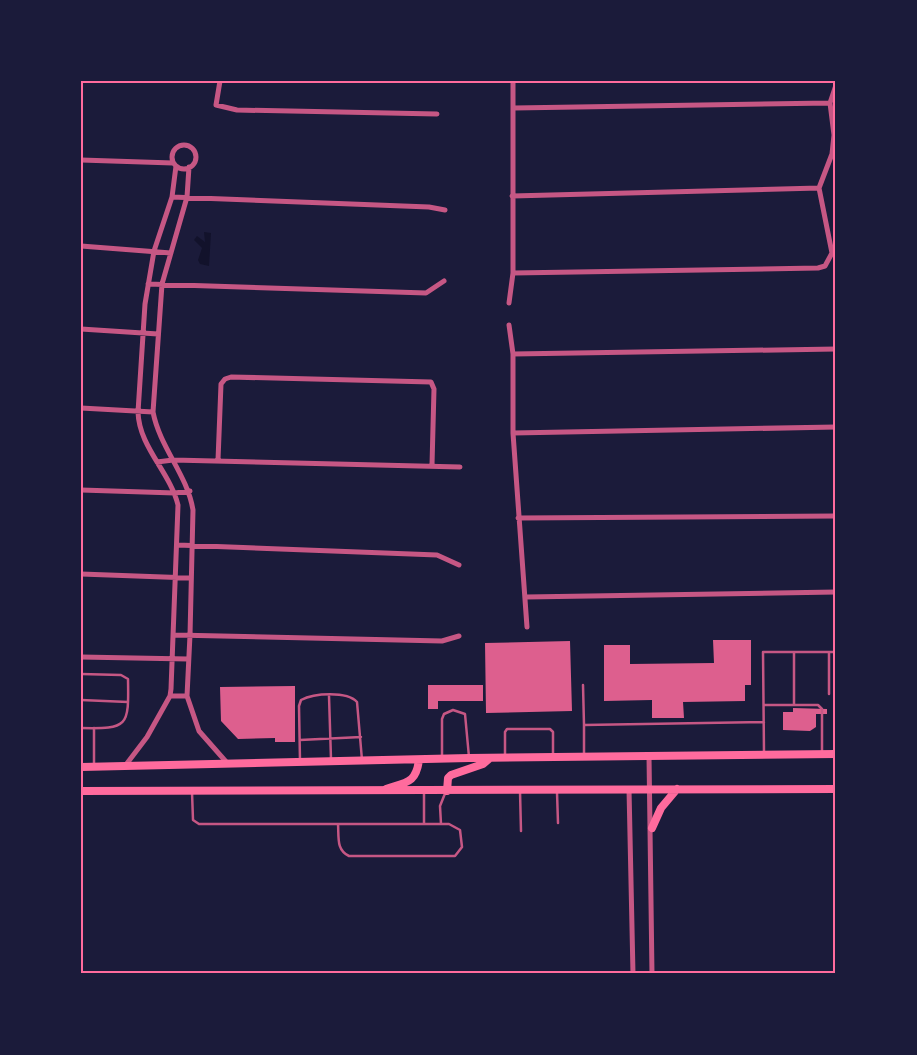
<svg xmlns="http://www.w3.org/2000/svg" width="917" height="1055" font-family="'Open Sans',sans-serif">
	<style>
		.water { fill: #12122b }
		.building { fill: #dd5f8e }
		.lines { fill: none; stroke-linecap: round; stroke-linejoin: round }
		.service { stroke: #c65784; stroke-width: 2.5 }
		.minor { stroke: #c65784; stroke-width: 5 }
		.primary { stroke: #ff6b9d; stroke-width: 8 }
		.neatline { fill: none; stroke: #ff6b9d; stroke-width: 2 }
	</style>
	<rect width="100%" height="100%" fill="#1b1b3a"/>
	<path class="water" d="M204,232L211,233L209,266L200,264L198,260L202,248L194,240L197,236L205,242Z"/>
	<path class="building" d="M713,640H751V685H745V701L683,702L684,718H652V700L604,701V645H630V664L714,663Z
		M570,641L572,711L486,713L485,643Z
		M428,685H483V701H438V709H428Z
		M295,686V742H275V738L238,739L221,721L220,687Z
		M793,708L827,709V714H816V727L810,731L783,730V712H793Z"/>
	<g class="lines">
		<path class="service" d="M829,652H836
			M81,674L121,675L128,679C129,727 128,729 81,728
			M583,685L584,725L764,722
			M329,696L331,759
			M81,700L128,702
			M764,705H794V652
			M794,705H818L822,709V754
			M584,725V756
			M300,740L361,737
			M764,753L763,652H829V694
			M442,756V719L444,714L453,710L465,714L469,757
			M505,757V732L507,729H550L553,732V756
			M300,761L299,706L301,700C314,693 347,691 357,702L362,760
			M94,764V728
			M520,791L521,831
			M192,792L193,820L199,824H449L460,830L462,847L455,856H349C336,850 339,837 338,824
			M557,792L558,823
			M424,824V793
			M441,824L440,806L446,791"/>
		<path class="minor" d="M220,81L216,105L237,110L437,114
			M513,81V273L818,268L825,266L832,253L819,188L832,154L834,135L830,103L836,85
			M514,108L830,103
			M172 157a12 12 0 1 1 24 0a12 12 0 1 1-24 0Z
			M81,160L173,163
			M189,167L187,197L162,284L153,412C160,448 187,474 193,510L190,635L187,696L199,731L228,764
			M512,196L819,188
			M172,197L429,207L445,210
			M81,246L171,253
			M148,284L426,293L444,281
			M509,303L513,273
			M509,325L513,354V433L527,627
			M81,329L158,334
			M513,354L836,349
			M81,408L153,412
			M513,433L836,427
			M218,460L221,384L225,379L231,377L431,382L434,389L432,465
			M157,462L173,460L460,467
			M81,490L175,493L190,491
			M518,518L836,516
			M178,545L437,555L459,565
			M81,574L191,578
			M526,597L836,592
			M175,635L442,641L459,636
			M81,657L188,659
			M170,696H187
			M649,756L652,974
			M125,766L147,737L170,696L171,689L178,505C170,472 139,447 138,412L145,304L154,251L172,197L176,166
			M629,789L633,974"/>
		<path class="primary" d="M81,767L469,758L836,754
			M386,789C407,782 416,783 419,760
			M81,791L836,789
			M447,791L448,778L451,775L483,764L490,758
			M652,828L661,808L677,789"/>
	</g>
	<rect width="917" height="1055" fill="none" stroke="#1b1b3a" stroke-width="165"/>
	<rect x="82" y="82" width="752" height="890" class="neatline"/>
</svg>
